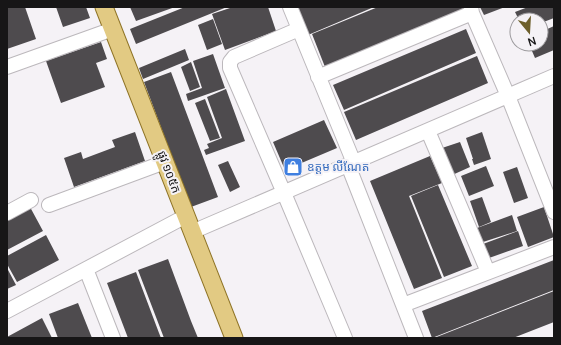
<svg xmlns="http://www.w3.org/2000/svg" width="561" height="345" font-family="Manrope,'Noto Sans Khmer',sans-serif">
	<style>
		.building { fill: #4e4b4e }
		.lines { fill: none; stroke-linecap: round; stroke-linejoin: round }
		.minor-casing { stroke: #bcb8bc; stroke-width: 16 }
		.major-casing { stroke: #8f7427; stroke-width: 19 }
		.minor { stroke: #fff; stroke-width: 14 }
		.major { stroke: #e2ca83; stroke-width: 17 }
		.labels { text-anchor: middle; stroke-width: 4; stroke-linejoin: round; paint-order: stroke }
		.shop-label { font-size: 12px; fill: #366cbe; stroke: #f5f2f6; text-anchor: start }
		.street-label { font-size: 12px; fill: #171617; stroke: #f5f2f6 }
	</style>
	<rect width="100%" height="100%" fill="#f5f2f6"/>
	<path class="building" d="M7,7H25L36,39L7,49Z
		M56,7H86L90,18L63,27Z
		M130,7H175L136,21Z
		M185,7H227L136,44L130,29Z
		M233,7H268L276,31L225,50L212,14Z
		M297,7H374L308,35Z
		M378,7H464L465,9L325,67L312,34Z
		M480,7H505L484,15Z
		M528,7H554V18L541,23V20H519L515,12Z
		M213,19L222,44L207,50L198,25Z
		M541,26L543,31L554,26V50L535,58L529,44H541Z
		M466,29L476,53L344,110L333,85Z
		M101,42L107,59L96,63L105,87L61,103L46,61Z
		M185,49L189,60L143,79L139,68Z
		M213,54L225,88L188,101L186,94L202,88L193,61Z
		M477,56L488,83L356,140L344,112Z
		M191,62L200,87L190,91L181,67Z
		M171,72L218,197L191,207L144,82Z
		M226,89L245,141L206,155L204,150L209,148L207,144L222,138L207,97Z
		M205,99L220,138L210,141L195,103Z
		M324,120L337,148L285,170L273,142Z
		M135,132L145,161L74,187L64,158L81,152L83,159L115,147L112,140Z
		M482,132L491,159L474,165L472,159H473L466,138Z
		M460,142L470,167L450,176L439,149Z
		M430,156L442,183L409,196L442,278L414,289L370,181Z
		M228,161L240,187L230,192L218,165Z
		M486,166L494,186L469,196L461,176Z
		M517,167L528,198L514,203L503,172Z
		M438,185L472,266L444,277L411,196Z
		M482,197L491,222L479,227L470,201Z
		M30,207L43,231L7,250V219Z
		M544,207L554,237L528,247L517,217Z
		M512,215L517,231L483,242L477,228Z
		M518,231L523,246L489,258L483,244Z
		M46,235L59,260L17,282L7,264V256Z
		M168,259L191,321L198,338H164L138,270Z
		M554,260V290L432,338L422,311Z
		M7,268L16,285L7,289Z
		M136,272L159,333L161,338H128L107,283Z
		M554,291V322L513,338H434Z
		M78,303L92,338H58L49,314Z
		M42,318L52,338H7V337Z"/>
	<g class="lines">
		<g class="minor-casing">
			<path id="minor" d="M290,7L354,163
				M471,7L472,13L508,96L554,212
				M299,29L234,57L230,62V68L284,193L345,338
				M7,67L113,29
				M318,77L472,13
				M428,131L488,272
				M348,165L416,338
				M49,205L165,162
				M7,213L31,200
				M192,232L554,76
				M86,269L113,338
				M403,305L554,247
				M7,311L186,216"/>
		</g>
		<g class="major-casing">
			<path id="major" d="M104,7L234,338"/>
		</g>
		<use href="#minor" class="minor"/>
		<use href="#major" class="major"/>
	</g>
	<defs>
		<g id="shop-square" transform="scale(1)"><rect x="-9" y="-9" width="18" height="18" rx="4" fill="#3f7fe0" stroke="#f5f2f6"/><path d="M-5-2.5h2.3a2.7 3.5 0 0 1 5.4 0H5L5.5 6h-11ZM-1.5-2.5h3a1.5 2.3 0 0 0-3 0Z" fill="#fff"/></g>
	</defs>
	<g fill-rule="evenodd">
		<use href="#shop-square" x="293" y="167"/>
	</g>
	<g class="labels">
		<g class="shop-label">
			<text x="307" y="171">ឧត្តម លីណែត</text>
		</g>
		<g class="street-label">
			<text transform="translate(169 172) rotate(69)" y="4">ផ្លូវ ១០៥ក</text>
		</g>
	</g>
	<rect width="561" height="345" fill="none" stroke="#171617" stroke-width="16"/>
	<g transform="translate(529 32) rotate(162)"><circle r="19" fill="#f5f2f6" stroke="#9c9a9d"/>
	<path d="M0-3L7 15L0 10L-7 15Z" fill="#6d5f2c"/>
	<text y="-6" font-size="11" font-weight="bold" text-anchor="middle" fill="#171617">N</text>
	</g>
</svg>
